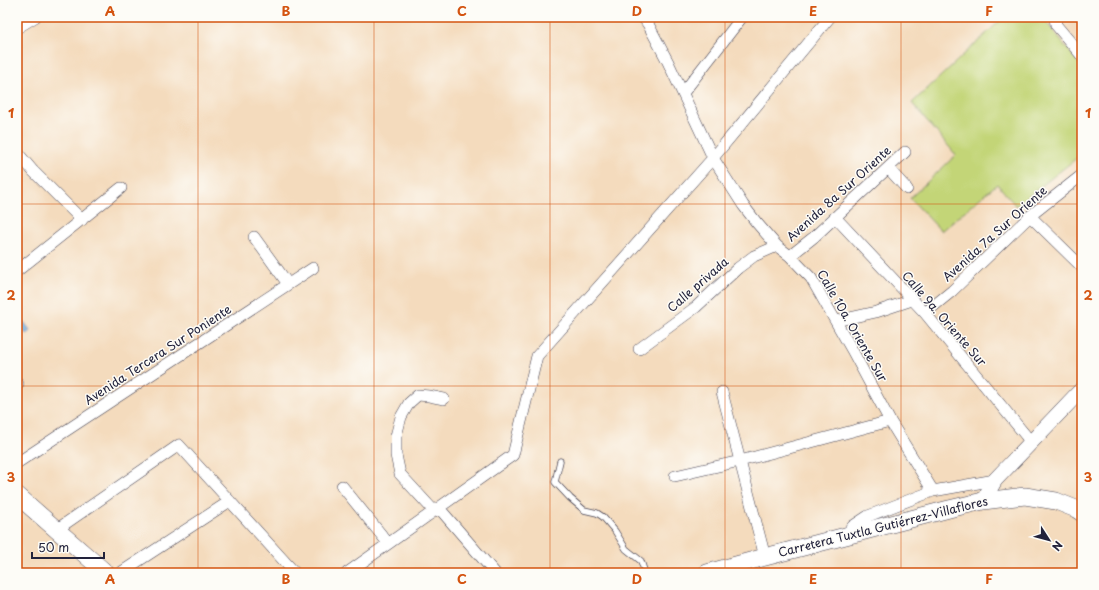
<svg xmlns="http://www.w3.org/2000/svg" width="1099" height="590" font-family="'Playpen Sans',sans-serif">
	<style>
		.green { fill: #c3d577; stroke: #727c59 }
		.water { fill: #69a7db; stroke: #46648b }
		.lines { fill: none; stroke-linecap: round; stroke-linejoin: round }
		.lane-casing { stroke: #423e4e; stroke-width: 7 }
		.street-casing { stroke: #423e4e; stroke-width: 12 }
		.secondary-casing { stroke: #423e4e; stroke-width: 16 }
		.primary-casing { stroke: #423e4e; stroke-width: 18 }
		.lane { stroke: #fff; stroke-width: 5.5 }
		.street { stroke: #fff; stroke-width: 11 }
		.secondary { stroke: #fff; stroke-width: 15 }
		.primary { stroke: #fff; stroke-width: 17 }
		.grid { fill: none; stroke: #d45411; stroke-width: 1; stroke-opacity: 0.55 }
		.labels { text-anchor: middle; stroke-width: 3; stroke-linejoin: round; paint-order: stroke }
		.street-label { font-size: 12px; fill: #22223b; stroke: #fdfcf7 }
		.neatline { fill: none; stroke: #d45411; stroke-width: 1.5 }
		.grid-label { font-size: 13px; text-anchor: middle; font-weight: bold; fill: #d45411 }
	</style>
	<rect width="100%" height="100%" fill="#fdfcf7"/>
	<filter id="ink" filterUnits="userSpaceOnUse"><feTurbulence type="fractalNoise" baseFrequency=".025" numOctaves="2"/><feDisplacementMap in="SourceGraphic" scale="8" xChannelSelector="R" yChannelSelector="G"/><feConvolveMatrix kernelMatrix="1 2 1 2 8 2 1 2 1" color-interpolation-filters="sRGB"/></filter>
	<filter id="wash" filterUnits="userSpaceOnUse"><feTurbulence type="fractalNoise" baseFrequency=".012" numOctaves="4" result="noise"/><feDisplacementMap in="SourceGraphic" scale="16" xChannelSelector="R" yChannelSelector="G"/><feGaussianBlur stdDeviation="0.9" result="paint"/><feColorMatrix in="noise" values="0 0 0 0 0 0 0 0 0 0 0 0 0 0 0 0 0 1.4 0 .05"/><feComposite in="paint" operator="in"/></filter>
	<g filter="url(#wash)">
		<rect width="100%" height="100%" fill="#f4dbbd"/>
		<path class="green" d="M1004,17H1042L1082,67V154L1016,206L997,184L941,231L910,198L956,155L912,103Z"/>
		<path class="water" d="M21,322H24L30,330L29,333L26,334L20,327V324Z"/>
	</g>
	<g filter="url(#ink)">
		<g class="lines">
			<g class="lane-casing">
				<path id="lane" d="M560,461L555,482L570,498L584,510L597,513L603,517L615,531L626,549L641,561L645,573"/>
			</g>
			<g class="street-casing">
				<path id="street" d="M643,17L648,24L668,62L713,158L743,205L756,222L777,246L790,256L811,278L852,350L890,421L933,491
					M1055,17L1056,25L1082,56
					M17,28L35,17
					M683,93L742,17
					M17,152L33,171L82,220
					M888,168L907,189
					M1030,216L1082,267
					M835,217L925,313L1031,442
					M254,237L288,284
					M790,256L814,237L905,152
					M17,271L121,188
					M925,313L952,291L1030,216L1082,175
					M836,321L876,312L912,300
					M639,349L696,307L738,268L754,256L777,246
					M17,383L18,384
					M722,392L765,557
					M17,463L313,268
					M675,476L740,461L890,421
					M342,486L388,543
					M439,508L495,573
					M434,511L400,474L396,455V436L401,417L409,403L418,395L429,396L444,399
					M56,530L179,445L295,573
					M845,536L853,526L868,516L933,491L995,480
					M120,573L230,501
					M347,573L513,455L537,356L713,158L830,17"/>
			</g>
			<g class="secondary-casing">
				<path id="secondary" d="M983,501L995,480L1082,389"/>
			</g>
			<g class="primary-casing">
				<path id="primary" d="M17,495L106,573
					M707,573L765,557L949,509L983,501L1025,496L1056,501L1076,509L1082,513"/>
			</g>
			<use href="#lane" class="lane"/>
			<use href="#street" class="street"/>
			<use href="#secondary" class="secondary"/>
			<use href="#primary" class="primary"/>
		</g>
	</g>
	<path class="grid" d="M198,17V573M374,17V573M550,17V573M725,17V573M901,17V573M17,204H1082M17,386H1082"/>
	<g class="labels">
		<g class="street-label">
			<text transform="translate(839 194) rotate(-42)" y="4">Avenida 8a Sur Oriente</text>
			<text transform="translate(995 234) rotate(-42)" y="4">Avenida 7a Sur Oriente</text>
			<text transform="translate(698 285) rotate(-41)" y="4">Calle privada</text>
			<text transform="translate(944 319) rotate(49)" y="4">Calle 9a. Oriente Sur</text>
			<text transform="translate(852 326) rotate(60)" y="4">Calle 10a. Oriente Sur</text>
			<text transform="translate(158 355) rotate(-33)" y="4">Avenida Tercera Sur Poniente</text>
			<text transform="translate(883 527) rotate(-14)" y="4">Carretera Tuxtla Gutiérrez-Villaflores</text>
		</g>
	</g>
	<rect width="1099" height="590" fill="none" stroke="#fdfcf7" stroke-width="44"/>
	<g transform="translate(1049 540) rotate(126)" stroke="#fdfcf7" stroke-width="3" paint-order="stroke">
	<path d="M0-3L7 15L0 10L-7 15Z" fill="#22223b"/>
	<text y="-6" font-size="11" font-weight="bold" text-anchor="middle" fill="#22223b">N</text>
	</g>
	<path d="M32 552v6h72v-6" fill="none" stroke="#22223b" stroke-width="2"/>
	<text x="38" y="552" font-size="12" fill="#22223b" stroke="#fdfcf7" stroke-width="3" paint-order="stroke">50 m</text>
	<rect x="22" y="22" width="1055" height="546" class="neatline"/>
	<g class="grid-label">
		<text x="110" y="16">A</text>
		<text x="286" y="16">B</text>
		<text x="462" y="16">C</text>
		<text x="637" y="16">D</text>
		<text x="813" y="16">E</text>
		<text x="989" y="16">F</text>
		<text x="11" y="118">1</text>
		<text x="1088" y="118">1</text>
		<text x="11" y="300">2</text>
		<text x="1088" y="300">2</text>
		<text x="11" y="482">3</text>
		<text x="1088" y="482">3</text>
		<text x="110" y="584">A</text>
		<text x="286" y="584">B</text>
		<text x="462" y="584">C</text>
		<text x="637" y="584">D</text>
		<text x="813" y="584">E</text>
		<text x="989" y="584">F</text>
	</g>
</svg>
